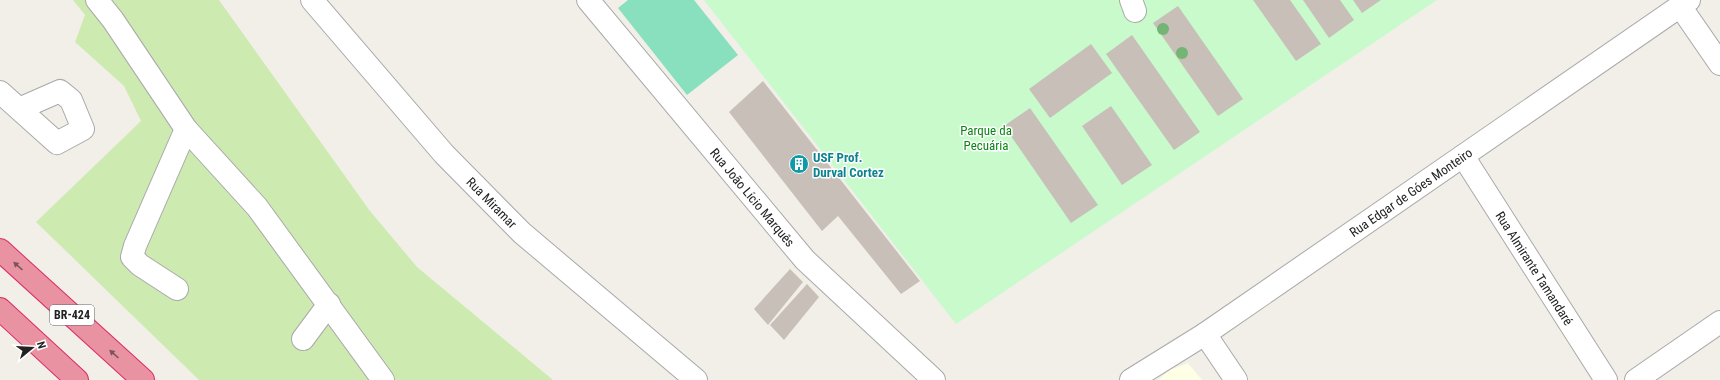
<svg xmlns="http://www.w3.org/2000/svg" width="1720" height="380" font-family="'Roboto Condensed',sans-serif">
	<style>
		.education { fill: #ffffe5 }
		.grass { fill: #cdebb0 }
		.park { fill: #c8facc }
		.pitch { fill: #88e0be }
		.building { fill: #c7bfb8 }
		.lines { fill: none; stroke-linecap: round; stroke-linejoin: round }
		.minor-casing { stroke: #a9a9a9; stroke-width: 24 }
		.highway-casing { stroke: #dc2a67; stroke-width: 24 }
		.minor { stroke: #fff; stroke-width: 22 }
		.highway { stroke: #e892a2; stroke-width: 22 }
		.tree { fill: #74b475 }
		.oneway { fill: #7b545c }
		.labels { text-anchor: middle; stroke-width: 3; stroke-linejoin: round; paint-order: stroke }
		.shield { fill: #fff; stroke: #646464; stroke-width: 1 }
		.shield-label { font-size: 12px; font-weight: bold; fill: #222 }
		.park-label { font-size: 13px; fill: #0c8416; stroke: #fff }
		.culture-label { font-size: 13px; font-weight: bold; fill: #0d838f; stroke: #fff; text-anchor: start }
		.street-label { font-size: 13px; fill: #222; stroke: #fff }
	</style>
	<rect width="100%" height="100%" fill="#f2efe9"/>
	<path class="education" d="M1188,363L1202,380H1158L1170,370Z"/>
	<path class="grass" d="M73,0H219L370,211L417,267L553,380H199L36,222L141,121L124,86L75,42L85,15Z"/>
	<path class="park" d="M704,0H1437L956,324Z"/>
	<path class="pitch" d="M628,0H694L738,55L687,95L618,8Z"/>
	<path class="building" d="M1253,0H1290L1321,44L1296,61Z
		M1303,0H1340L1354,20L1329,38Z
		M1353,0H1381L1362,13Z
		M1178,6L1243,99L1218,116L1153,23Z
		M1132,35L1200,132L1174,150L1106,54Z
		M1091,44L1112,73L1050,118L1029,89Z
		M763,81L920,281L901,294L838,216L822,231L729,112Z
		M1111,106L1152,165L1122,185L1082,126Z
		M1030,108L1098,205L1071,223L1004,126Z
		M790,269L803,282L768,325L754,309Z
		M807,284L819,297L784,340L770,325Z"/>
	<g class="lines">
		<g class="minor-casing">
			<g id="minor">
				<path d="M97,0L113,20L186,129L257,207L383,380"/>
				<path id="s1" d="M312,0L444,154L522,233L696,380"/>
				<path id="s2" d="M588,0L805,260L934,380"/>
				<path d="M1131,0L1135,11"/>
				<path d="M1680,6L1720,64"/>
				<path d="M0,92L57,143L83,129L71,100L60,91L19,109"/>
				<path id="s3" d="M1463,156L1606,380"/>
				<path d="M177,289L140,265L132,257L135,246L186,129"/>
				<path d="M1205,334L1236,380"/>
				<path d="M303,339L329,304"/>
				<path id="s4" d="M1131,380L1205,334L1689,0"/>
				<path d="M1636,380L1720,322"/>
			</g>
		</g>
		<g class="highway-casing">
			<path id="highway" d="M0,250L143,380
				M0,309L77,380"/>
		</g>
		<use href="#minor" class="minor"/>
		<use href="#highway" class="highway"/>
	</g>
	<g class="tree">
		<circle cx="1163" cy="29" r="6"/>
		<circle cx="1182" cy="53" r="6"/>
	</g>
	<defs><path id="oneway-solid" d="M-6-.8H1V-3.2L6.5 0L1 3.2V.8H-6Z"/></defs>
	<g class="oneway">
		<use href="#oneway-solid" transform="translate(18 266) rotate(-138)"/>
		<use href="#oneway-solid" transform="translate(114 354) rotate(-138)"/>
	</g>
	<defs>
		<g id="building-disc" transform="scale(1)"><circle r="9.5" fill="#0f9aa8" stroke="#fff"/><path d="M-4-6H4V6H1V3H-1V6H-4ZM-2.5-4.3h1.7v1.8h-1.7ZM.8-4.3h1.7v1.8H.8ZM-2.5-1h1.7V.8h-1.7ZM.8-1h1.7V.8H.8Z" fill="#fff"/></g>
	</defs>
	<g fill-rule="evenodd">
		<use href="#building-disc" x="799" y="164"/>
	</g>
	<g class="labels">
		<rect class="shield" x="50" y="305" width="44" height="20" rx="3"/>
		<g class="shield-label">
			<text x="72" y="319">BR-424</text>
		</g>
		<g class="park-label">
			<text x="986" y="135">Parque da<tspan x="986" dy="15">Pecuária</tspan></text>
		</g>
		<g class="culture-label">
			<text x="813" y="162">USF Prof.<tspan x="813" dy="15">Durval Cortez</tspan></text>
		</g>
		<g class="street-label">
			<text dy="5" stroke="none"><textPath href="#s4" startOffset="337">Rua Edgar de Góes Monteiro</textPath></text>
			<text dy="5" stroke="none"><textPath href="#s2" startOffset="257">Rua João Lício Marquês</textPath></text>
			<text dy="5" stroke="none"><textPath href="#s1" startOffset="271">Rua Miramar</textPath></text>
			<text dy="5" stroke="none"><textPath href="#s3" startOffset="133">Rua Almirante Tamandaré</textPath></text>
		</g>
	</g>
	<g transform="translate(32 348) rotate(72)" stroke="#ffffff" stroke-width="3" paint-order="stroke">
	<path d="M0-3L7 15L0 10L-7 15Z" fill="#222222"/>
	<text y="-6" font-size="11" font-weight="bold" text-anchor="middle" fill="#222222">N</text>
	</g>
</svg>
